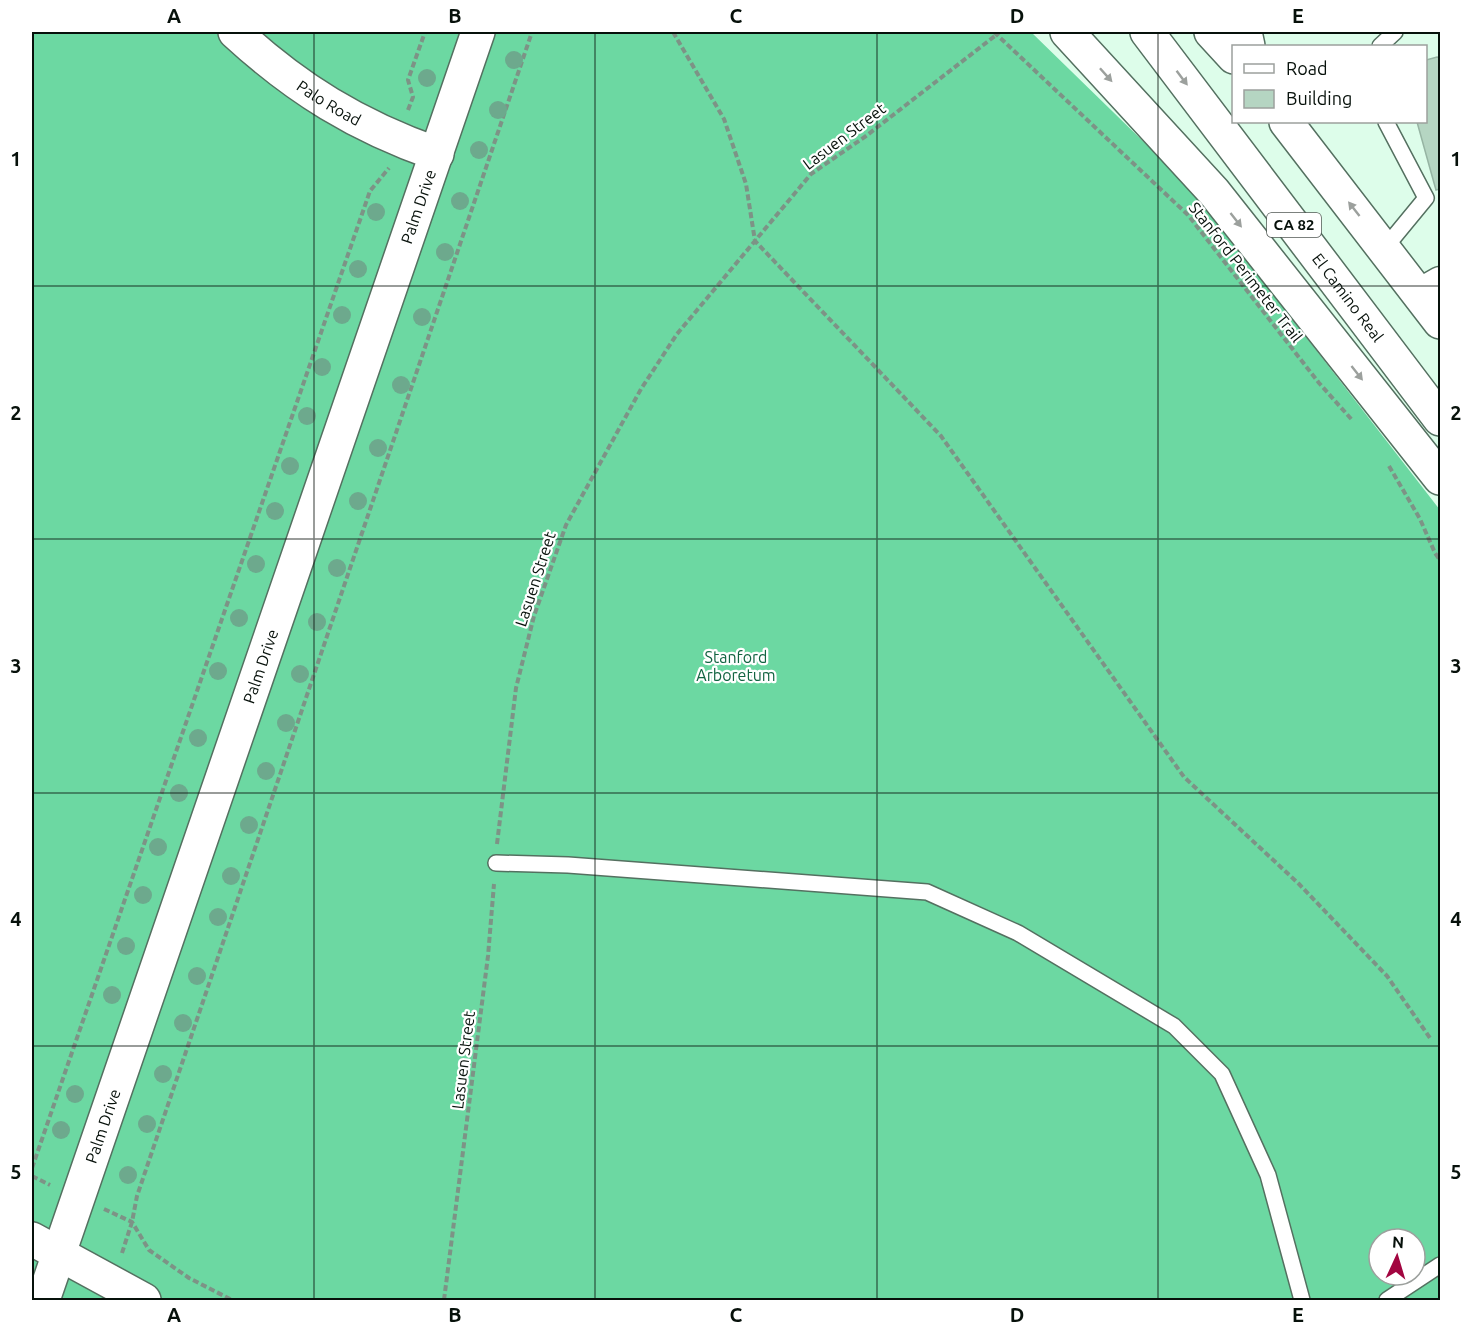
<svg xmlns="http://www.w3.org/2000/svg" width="1472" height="1332" font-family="Ubuntu,sans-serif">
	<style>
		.forest { fill: #6cd8a2; fill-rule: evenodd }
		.building { fill: #b5d5c2; stroke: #96b4a3; stroke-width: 1.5; filter: url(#shadow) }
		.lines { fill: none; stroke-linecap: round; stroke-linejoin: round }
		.lane-casing { stroke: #547060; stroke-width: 18 }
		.street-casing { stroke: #547060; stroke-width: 33 }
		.secondary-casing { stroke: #547060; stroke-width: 36 }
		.primary-casing { stroke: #547060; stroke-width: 36 }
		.path { stroke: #7d9386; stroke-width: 4; stroke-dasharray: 6 3; stroke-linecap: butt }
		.lane { stroke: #fff; stroke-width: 15 }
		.street { stroke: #fff; stroke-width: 30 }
		.secondary { stroke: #fff; stroke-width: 33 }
		.primary { stroke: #fff; stroke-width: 33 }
		.tree { fill: #6da98d }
		.oneway { fill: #9ca09d }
		.grid { fill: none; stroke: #07110b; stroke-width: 1.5; stroke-opacity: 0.55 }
		.labels { text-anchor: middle; stroke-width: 4.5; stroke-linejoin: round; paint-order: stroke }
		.shield { fill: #fff; stroke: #515854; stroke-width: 1.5 }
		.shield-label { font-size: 15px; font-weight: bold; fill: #07110b }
		.street-label { font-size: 16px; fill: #07110b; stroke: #fff }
		.park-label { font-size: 16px; fill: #116441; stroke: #fff }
		.neatline { fill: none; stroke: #07110b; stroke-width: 2 }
		.grid-label { font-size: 20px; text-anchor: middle; font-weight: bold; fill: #07110b }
	</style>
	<defs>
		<filter id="shadow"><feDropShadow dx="6" dy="4" stdDeviation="0" flood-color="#0004"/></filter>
	</defs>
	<rect width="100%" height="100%" fill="#ddfdea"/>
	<path class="forest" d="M32,32H1031L1189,186L1440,510V1300H32ZM1379,1239H1415V1275H1379Z"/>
	<path class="building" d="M1437,57L1440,58V189L1436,190L1417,122H1426V60Z"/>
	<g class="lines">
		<g class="lane-casing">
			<path id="lane" d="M1380,46L1395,32
				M1384,249L1426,198L1386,122
				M496,863L568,865L927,892L1018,933L1174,1026L1222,1074L1268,1175L1302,1300
				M1387,1300L1440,1265"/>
		</g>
		<g class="street-casing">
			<path id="street" d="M1419,294L1440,282"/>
		</g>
		<g class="secondary-casing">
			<g id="secondary">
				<path id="s1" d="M235,32C297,89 357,126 437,154"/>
				<path d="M32,1239L144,1300"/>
				<path id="s2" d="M43,1300L478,32"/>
			</g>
		</g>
		<g class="primary-casing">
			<g id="primary">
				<path d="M1067,32L1214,192L1440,478"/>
				<path id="s3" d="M1147,32L1440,419"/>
				<path d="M1211,32L1234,57"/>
				<path d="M1245,32L1248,46"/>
				<path d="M1286,122L1440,322"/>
			</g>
		</g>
		<path class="path" d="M673,32L724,119L746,184L755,241L941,436L1184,777L1299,884L1387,976L1430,1038
			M994,32L1188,215L1319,383L1353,421
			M408,110L413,97L408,80L425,32
			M1389,466L1420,519L1435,553L1440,560
			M497,844L516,688L534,616L566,525L641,389L677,334L811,174L866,136L1000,32
			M32,1168L370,191L389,168
			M32,1176L50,1185
			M104,1209L132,1222L149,1250L189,1278L232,1300
			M122,1253L132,1222L137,1196L532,32
			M444,1300L488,956L494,884"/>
		<use href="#lane" class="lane"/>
		<use href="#street" class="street"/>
		<use href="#secondary" class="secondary"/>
		<use href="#primary" class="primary"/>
	</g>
	<g class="tree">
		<circle cx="514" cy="60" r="9"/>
		<circle cx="427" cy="78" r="9"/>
		<circle cx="498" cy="110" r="9"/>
		<circle cx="479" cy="150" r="9"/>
		<circle cx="460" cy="201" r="9"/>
		<circle cx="376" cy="212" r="9"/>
		<circle cx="445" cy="252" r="9"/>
		<circle cx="358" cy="269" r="9"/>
		<circle cx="342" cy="315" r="9"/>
		<circle cx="422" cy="317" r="9"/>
		<circle cx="322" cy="367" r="9"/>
		<circle cx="401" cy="385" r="9"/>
		<circle cx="307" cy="416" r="9"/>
		<circle cx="378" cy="448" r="9"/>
		<circle cx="290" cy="466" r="9"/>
		<circle cx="358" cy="501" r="9"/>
		<circle cx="275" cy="511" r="9"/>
		<circle cx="256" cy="564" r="9"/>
		<circle cx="337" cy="568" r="9"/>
		<circle cx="239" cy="618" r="9"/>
		<circle cx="317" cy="622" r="9"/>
		<circle cx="218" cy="671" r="9"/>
		<circle cx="300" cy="674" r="9"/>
		<circle cx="286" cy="723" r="9"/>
		<circle cx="198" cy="738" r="9"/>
		<circle cx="266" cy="771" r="9"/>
		<circle cx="179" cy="793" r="9"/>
		<circle cx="249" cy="825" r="9"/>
		<circle cx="158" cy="847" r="9"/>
		<circle cx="231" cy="876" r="9"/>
		<circle cx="143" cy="895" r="9"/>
		<circle cx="218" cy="917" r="9"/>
		<circle cx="126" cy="946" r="9"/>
		<circle cx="197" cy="976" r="9"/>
		<circle cx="112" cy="995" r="9"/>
		<circle cx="183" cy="1023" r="9"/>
		<circle cx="163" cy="1074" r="9"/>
		<circle cx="75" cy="1094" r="9"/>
		<circle cx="147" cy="1124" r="9"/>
		<circle cx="61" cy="1130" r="9"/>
		<circle cx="128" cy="1175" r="9"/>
	</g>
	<defs><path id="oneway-solid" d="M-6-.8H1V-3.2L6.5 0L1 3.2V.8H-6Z" transform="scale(1.5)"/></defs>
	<g class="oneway">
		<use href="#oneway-solid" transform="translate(1106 75) rotate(48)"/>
		<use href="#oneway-solid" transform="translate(1182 78) rotate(53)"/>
		<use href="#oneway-solid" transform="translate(1354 209) rotate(-128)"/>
		<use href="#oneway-solid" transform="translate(1236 220) rotate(52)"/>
		<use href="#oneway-solid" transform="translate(1357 373) rotate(52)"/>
	</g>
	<path class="grid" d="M314,32V1300M595,32V1300M877,32V1300M1158,32V1300M32,286H1440M32,539H1440M32,793H1440M32,1046H1440"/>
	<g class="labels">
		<rect class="shield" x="1267" y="213" width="54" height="24" rx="4.5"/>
		<g class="shield-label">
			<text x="1294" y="230">CA 82</text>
		</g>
		<g class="street-label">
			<text dy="6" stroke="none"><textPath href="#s1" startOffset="118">Palo Road</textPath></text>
			<text transform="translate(844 136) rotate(-37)" y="6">Lasuen Street</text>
			<text dy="6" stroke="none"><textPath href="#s2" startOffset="1156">Palm Drive</textPath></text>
			<text transform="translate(1246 272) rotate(52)" y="6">Stanford Perimeter Trail</text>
			<text dy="6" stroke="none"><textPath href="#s3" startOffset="333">El Camino Real</textPath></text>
			<text transform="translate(535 579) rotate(-72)" y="6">Lasuen Street</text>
			<text dy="6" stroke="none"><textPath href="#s2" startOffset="670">Palm Drive</textPath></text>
			<text transform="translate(463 1060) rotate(-83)" y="6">Lasuen Street</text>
			<text dy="6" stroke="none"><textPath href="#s2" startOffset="184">Palm Drive</textPath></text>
		</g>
		<g class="park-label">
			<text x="736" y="663">Stanford<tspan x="736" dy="18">Arboretum</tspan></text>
		</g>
	</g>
	<rect width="1472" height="1332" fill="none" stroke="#ffffff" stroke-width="66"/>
	<rect x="1232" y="45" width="195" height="78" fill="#ffffff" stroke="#9ca09d" stroke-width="1.5"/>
	<rect x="1244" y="64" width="30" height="9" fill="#ffffff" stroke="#9ca09d" stroke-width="1.5"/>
	<text x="1286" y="75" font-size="18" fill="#07110b">Road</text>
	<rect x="1244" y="90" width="30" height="18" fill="#b5d5c2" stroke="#9ca09d" stroke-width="1.5"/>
	<text x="1286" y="105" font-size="18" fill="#07110b">Building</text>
	<g transform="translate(1397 1257) rotate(4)"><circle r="28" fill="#ffffff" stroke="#9ca09d" stroke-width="1.5"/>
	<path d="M0-4.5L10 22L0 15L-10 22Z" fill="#a20540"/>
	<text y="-9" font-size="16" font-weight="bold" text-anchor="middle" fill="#07110b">N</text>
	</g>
	<rect x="33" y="33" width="1406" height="1266" class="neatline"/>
	<g class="grid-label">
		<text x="174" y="23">A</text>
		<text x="455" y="23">B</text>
		<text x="736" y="23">C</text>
		<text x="1017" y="23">D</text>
		<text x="1298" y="23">E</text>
		<text x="16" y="166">1</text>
		<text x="1456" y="166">1</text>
		<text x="16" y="420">2</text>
		<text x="1456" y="420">2</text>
		<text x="16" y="673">3</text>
		<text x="1456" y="673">3</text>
		<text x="16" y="926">4</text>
		<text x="1456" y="926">4</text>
		<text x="16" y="1179">5</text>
		<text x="1456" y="1179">5</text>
		<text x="174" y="1322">A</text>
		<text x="455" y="1322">B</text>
		<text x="736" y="1322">C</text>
		<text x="1017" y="1322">D</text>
		<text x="1298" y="1322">E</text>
	</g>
</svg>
